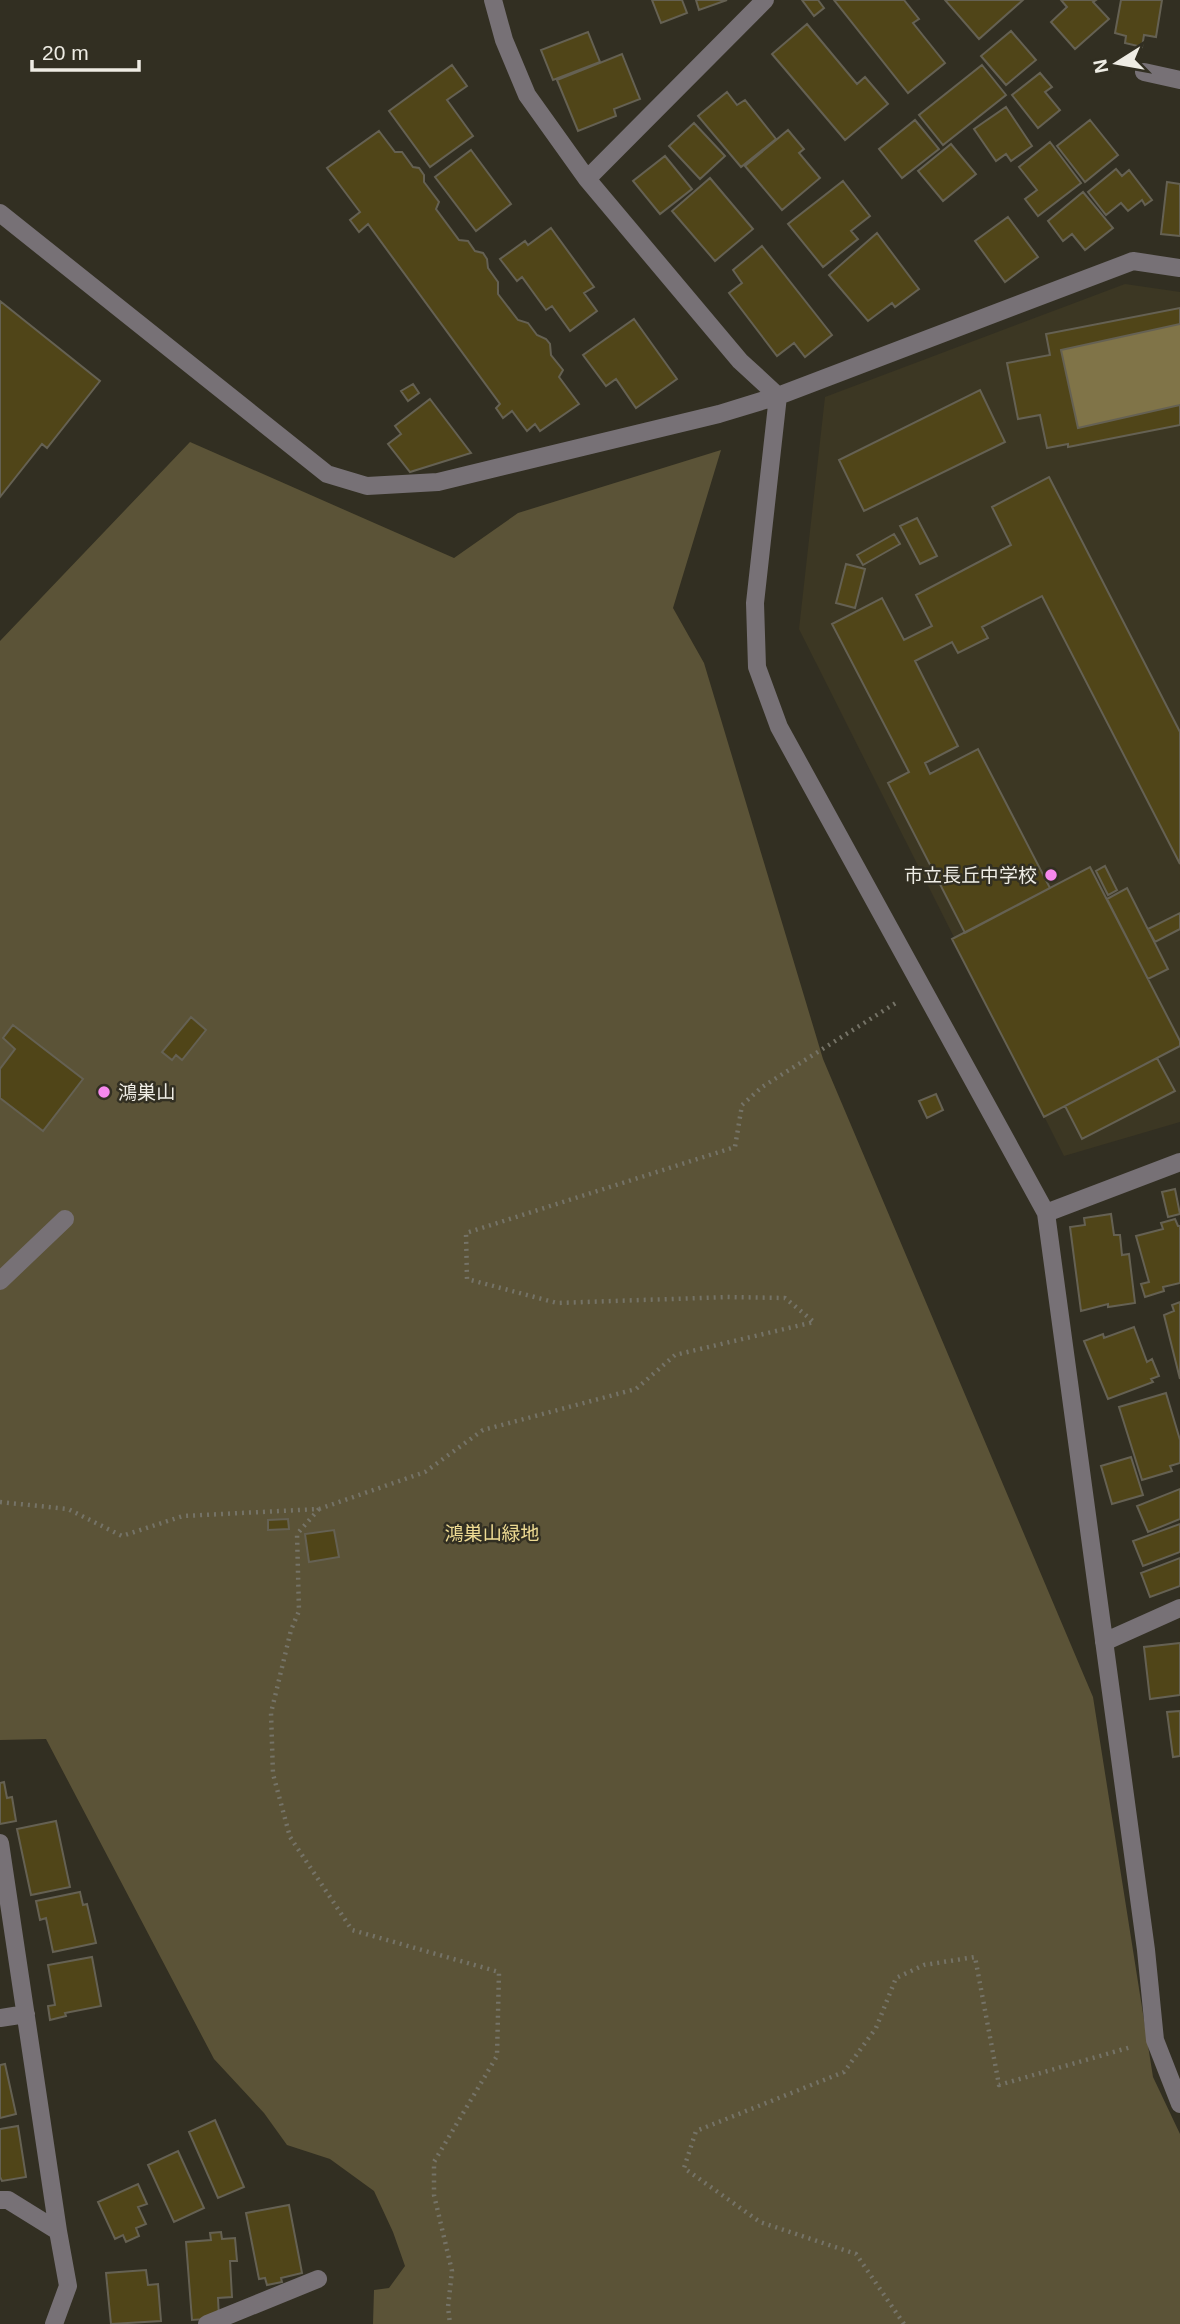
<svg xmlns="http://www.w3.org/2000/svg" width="1180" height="2324" font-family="Arial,'Noto Sans JP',sans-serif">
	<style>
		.built { fill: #3c3723 }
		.green { fill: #5b5337 }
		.water { fill: #807448 }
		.building { fill: #504518; stroke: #656153; stroke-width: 2 }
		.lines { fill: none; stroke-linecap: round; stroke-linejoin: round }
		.path { stroke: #757367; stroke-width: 4.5; stroke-dasharray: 2 5; stroke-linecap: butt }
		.minor { stroke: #777176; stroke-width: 18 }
		.poi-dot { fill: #f688ed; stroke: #322f22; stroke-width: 2.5 }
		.labels { text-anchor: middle; stroke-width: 5; stroke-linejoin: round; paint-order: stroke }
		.poi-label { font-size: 19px; fill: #eeece4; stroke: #322f22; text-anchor: end }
		.park-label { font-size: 19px; fill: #eedb93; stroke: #322f22 }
	</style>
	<rect width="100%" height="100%" fill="#322f22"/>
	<path class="built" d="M1125,284L1180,292V1122L1064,1156L799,629L825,397Z"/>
	<path class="green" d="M190,442L454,558L518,513L721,450L673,608L704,663L823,1059L1093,1697L1153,2077L1180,2134V2324H373L374,2290L389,2288L405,2266L393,2232L374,2191L330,2159L287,2145L264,2113L214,2059L46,1739L0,1740V641Z"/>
	<path class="water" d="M1180,324V405L1078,428L1061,350Z"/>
	<path class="building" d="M652,0H682L687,13L661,23Z
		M696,0H727L699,10Z
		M802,0H818L824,8L814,16Z
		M834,0H904L919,19L913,23L945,63L908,93Z
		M945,0H1023L979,39Z
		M1061,0H1096L1093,2L1109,19L1075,49L1051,22L1067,7Z
		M1121,0H1162L1156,37L1144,35L1142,47L1125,43L1126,36L1115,33Z
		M807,24L857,84L865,77L888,104L845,140L772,54Z
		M1011,31L1036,60L1006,85L981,56Z
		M588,32L600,62L553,80L541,50Z
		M622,54L640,99L614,109L616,116L578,131L557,80Z
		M452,65L467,86L447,100L473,136L430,167L389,111Z
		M982,65L1006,95L943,145L919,115Z
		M1040,73L1052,87L1045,92L1060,110L1038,128L1012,95Z
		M727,92L737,105L745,100L776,139L741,167L698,116Z
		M1006,107L1032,146L1011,161L1006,154L996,161L974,129Z
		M915,120L939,149L902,178L879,149Z
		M1090,120L1118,155L1085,182L1057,146Z
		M694,123L725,156L700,179L669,146Z
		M788,130L804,149L799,153L820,178L782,210L745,166Z
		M379,131L395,152H402L413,167L419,168L424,175V182L439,202L436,209L459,240L468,241L475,251L483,253L487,259L488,268L498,282V294L518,320L528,323L537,335L546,339L550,344L551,355L563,370L559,377L579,404L540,431L535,424L527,431L512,411L503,418L496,408L500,404L368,224L359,232L350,220L360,212L327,168Z
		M1050,142L1081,183L1038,216L1025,199L1037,190L1019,167Z
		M951,144L976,174L943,201L918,171Z
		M471,150L511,204L476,231L435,177Z
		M665,156L692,189L660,214L633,181Z
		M1116,169L1122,176L1129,170L1152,200L1145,205L1142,200L1128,211L1121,203L1106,215L1088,192Z
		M710,178L753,229L715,261L672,211Z
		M843,181L870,216L851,231L858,239L823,267L788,224Z
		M1167,182L1180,184V236L1161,234Z
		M1083,192L1113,228L1085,250L1072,234L1063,241L1048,221Z
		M1008,217L1038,257L1005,282L975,241Z
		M551,228L594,287L584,293L597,311L570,331L552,306L546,310L522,277L517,281L500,259L525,241L528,245Z
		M877,233L919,289L895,307L892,303L868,321L829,275Z
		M762,246L832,335L805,357L794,343L777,356L729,293L742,283L733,270Z
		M0,301L100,381L47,448L42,444L0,497Z
		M1180,308V324L1061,350L1078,428L1180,405V425L1068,447V444L1047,448L1040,415L1018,419L1007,363L1050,355L1046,334Z
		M634,319L677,379L636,408L616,379L606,386L583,355Z
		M413,384L419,393L408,401L401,391Z
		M980,390L1005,442L864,511L839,460Z
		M430,399L471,453L410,472L388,444L401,434L395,426Z
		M1049,477L1180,732V864L1042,596L982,627L988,638L958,653L952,642L915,661L958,746L925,763L930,774L978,749L1050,888L965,933L888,783L909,772L832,624L882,598L904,640L932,626L916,595L1011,545L992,507Z
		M917,518L937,556L920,564L900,526Z
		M894,534L900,544L863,565L857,555Z
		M846,564L865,569L855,608L836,603Z
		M1105,866L1117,890L1108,895L1096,871Z
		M1090,867L1180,1041V1046L1044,1117L952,939Z
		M1127,888L1168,969L1148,979L1107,899Z
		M1180,913V929L1155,942L1148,929Z
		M191,1017L206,1030L182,1060L176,1055L172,1060L162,1052Z
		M13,1025L83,1079L43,1131L0,1098V1069L15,1049L3,1038Z
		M1157,1058L1175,1091L1082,1139L1065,1106Z
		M936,1094L943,1110L927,1118L919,1101Z
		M1175,1189L1180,1214L1168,1217L1162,1192Z
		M1111,1214L1114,1235H1120L1122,1255L1129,1254L1135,1303L1108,1307V1304L1081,1311L1070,1227L1085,1225L1084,1218Z
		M1175,1219L1178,1226H1180V1283L1163,1287L1164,1291L1145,1297L1141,1284L1149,1282L1136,1236L1163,1229L1161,1223Z
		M1180,1302V1379L1164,1315L1174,1311L1172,1305Z
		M1134,1327L1147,1362L1152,1359L1159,1376L1151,1379L1153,1382L1108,1399L1084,1341L1103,1334L1104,1338Z
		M1166,1393L1180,1440V1463L1170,1466L1172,1471L1142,1480L1119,1407Z
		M1131,1457L1143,1495L1112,1504L1101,1466Z
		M1180,1489V1519L1148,1532L1137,1506Z
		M288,1519L289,1529L268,1530V1520Z
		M1180,1524V1552L1143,1566L1133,1541Z
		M334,1530L339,1557L309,1562L305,1534Z
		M1180,1558V1586L1150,1597L1141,1573Z
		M1180,1643V1695L1150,1699L1144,1647Z
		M1180,1711V1756L1173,1757L1167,1712Z
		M4,1782L7,1798L12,1797L16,1821L0,1824V1783Z
		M56,1821L70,1887L31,1895L17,1829Z
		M80,1892L83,1905L87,1904L96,1943L53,1952L46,1918L40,1920L36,1901Z
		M92,1957L101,2006L65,2013L66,2016L50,2020L48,2006L55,2005L48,1965Z
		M5,2064L16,2114L0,2118V2065Z
		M215,2120L244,2187L218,2198L189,2132Z
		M18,2126L26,2177L2,2181L0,2177V2129Z
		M178,2151L204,2208L174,2222L148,2165Z
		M138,2184L147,2204L138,2207L146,2224L136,2228L139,2236L126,2242L123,2235L115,2239L98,2202Z
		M289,2205L302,2273L281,2278L282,2282L267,2285L265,2278L259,2279L246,2213Z
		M221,2232L222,2239L235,2238L237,2261H230L232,2297L218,2298L219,2318L192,2320L186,2242L211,2240L210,2233Z
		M146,2270L148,2285L158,2284L161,2321L111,2324L106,2273Z"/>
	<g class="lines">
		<path class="path" d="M0,1502L68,1509L122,1536L183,1516L319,1509L425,1472L483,1430L636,1389L675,1355L814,1322L785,1298L727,1297L557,1303L467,1279L466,1233L735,1147L742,1105L762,1087L899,1001
			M319,1509L297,1534L299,1611L291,1630L271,1713L273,1774L290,1837L352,1930L499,1972L497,2056L434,2162V2195L452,2271L448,2307L450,2324
			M904,2324L856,2254L760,2222L684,2168L696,2131L844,2072L876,2028L896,1978L924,1965L975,1957L999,2085L1131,2047"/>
		<path class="minor" d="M493,0L504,40L527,95L587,179L740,361L778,396L755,603L757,667L779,727L1046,1213L1146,1950L1155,2040L1180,2104
			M1144,72L1180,80
			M587,179L765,0
			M0,213L327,474L367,486L438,482L719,414L778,396L1133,261L1180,268
			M1046,1213L1180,1162
			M0,1281L65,1219
			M1104,1642L1180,1608
			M0,1843L58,2231
			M0,2018L26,2014
			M0,2200H8L58,2231L68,2286L54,2324
			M207,2324L318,2279"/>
	</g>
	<g class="poi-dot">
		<circle cx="1051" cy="875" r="7"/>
		<circle cx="104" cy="1092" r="7"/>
	</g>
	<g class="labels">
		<g class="poi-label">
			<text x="1037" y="882">市立長丘中学校</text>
			<text x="118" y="1099" text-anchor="start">鴻巣山</text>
		</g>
		<g class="park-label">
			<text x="492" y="1540">鴻巣山緑地</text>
		</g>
	</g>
	<g transform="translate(1117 63) rotate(259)" stroke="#322f22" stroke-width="5" paint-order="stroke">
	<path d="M0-5L12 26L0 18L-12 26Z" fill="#eeece4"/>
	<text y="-10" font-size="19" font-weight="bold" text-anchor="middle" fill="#eeece4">N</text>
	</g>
	<path d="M32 60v10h107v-10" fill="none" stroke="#eeece4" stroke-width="3.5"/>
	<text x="42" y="60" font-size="21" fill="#eeece4" stroke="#322f22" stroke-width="5" paint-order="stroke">20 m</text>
</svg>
